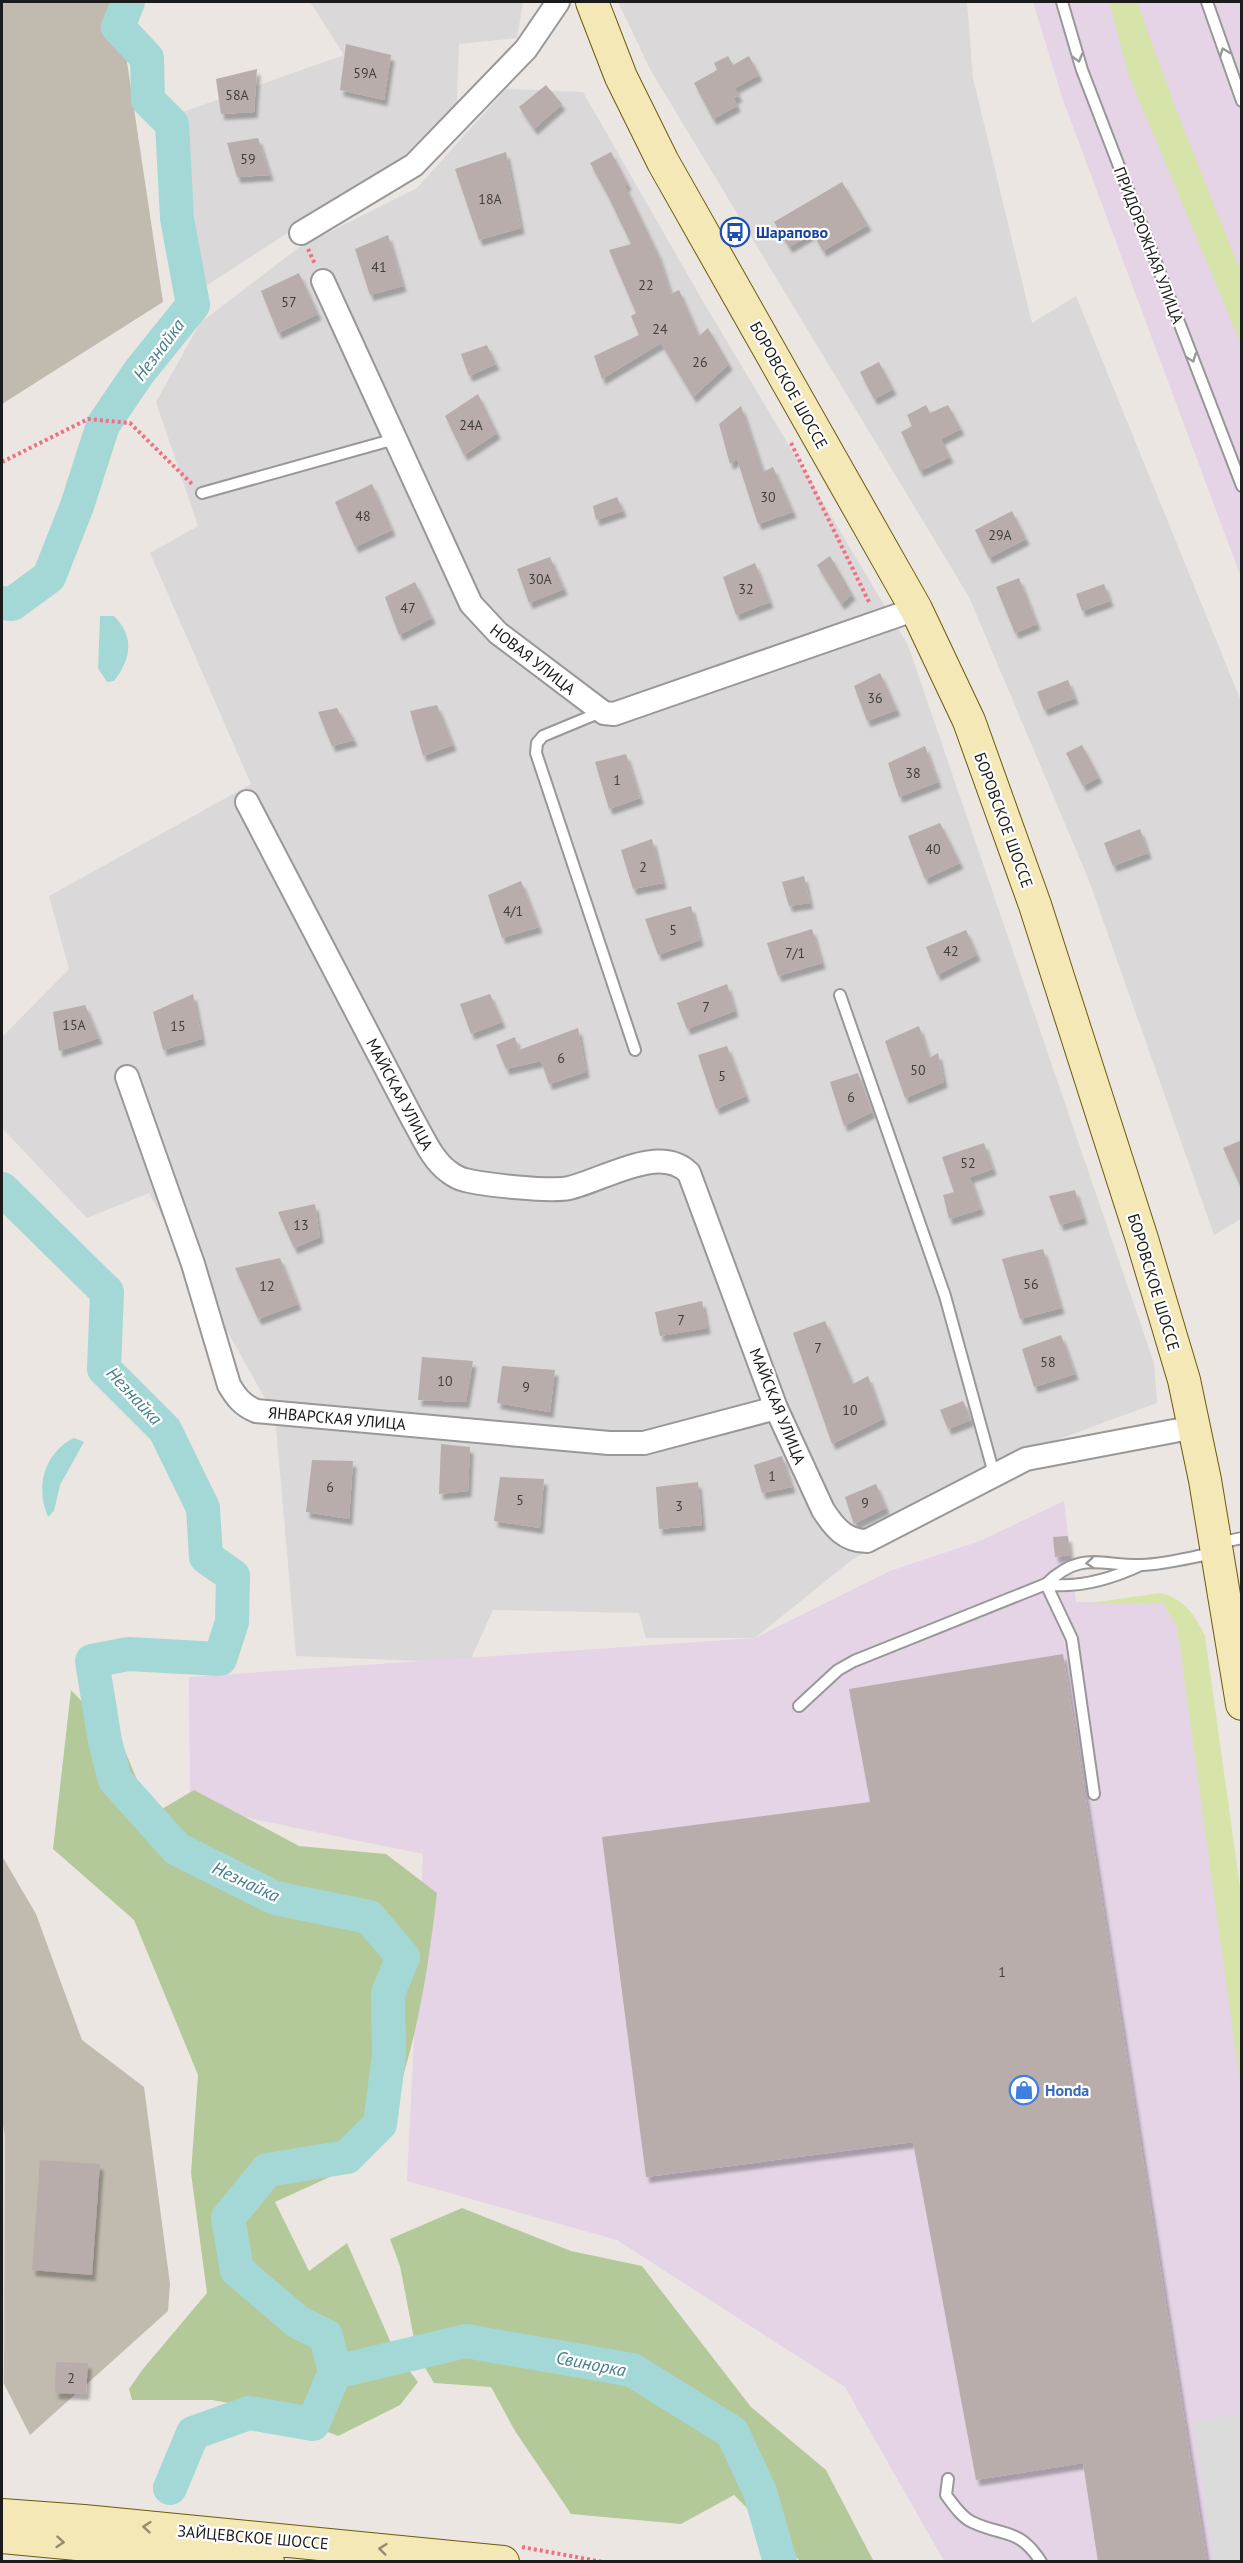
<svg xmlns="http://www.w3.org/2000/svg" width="1243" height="2563" font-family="'PT Sans',sans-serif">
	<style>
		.residential { fill: #dad8d9 }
		.industrial { fill: #e4d4e5 }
		.construction { fill: #c0bbae }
		.grass { fill: #d6e4aa }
		.forest { fill: #b4c999 }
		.parking { fill: #dbdbdb }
		.water { fill: #a4d8d6 }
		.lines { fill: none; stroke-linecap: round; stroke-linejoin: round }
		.river { stroke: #a4d8d6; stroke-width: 34 }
		.building { fill: #b9adab; filter: url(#shadow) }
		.lane-casing { stroke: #989898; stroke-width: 14 }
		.street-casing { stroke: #989898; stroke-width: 26 }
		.secondary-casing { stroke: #6a5b0b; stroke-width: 34 }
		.path { stroke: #f16e83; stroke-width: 4; stroke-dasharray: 3 3; stroke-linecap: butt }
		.lane { stroke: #fff; stroke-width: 10 }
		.street { stroke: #fff; stroke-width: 22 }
		.secondary { stroke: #f5e8b7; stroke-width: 32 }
		.oneway { stroke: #989898 }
		.oneway2 { stroke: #938c71 }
		.labels { text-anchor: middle; stroke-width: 4.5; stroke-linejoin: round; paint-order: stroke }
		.number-label { font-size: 14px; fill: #42403f }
		.transit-label { font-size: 16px; font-weight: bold; fill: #164399; stroke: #fff; text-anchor: start }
		.street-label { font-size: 16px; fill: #1b1b1b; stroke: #fff }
		.shop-label { font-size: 16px; font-weight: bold; fill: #366cbe; stroke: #fff; text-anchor: start }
		.water-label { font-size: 18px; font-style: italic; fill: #467d8e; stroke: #fff }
	</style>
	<defs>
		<filter id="shadow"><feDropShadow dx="3.5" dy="6" stdDeviation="1.5" flood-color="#0004"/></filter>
	</defs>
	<rect width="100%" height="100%" fill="#ece6e2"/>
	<path class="residential" d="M310,2H523L517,38L459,44L456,123L206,286L177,114L344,55Z
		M618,2H967L973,78L1032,323L1076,296L1241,701V1219L1214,1235L1088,878L969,597L651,71Z
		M506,89L583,92L701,298L908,645L1154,1363L1157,1403L1032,1449L935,1516L853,1559L755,1638H646L639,1613L493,1610L469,1663L296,1656L275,1416L149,1193L87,1218L2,1128V1037L69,969L49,896L251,784L150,553L198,526L156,402L200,323L298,248L417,188Z
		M2,2121L5,2135L4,2384L2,2385Z"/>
	<path class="industrial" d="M1033,2H1241V577L1063,100Z
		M1064,1501L1076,1602L1164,1604L1177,1627L1242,2090L1241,2561H944L845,2387L617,2240L407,2181L423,1854L190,1806L189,1677L755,1638L890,1571L980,1541Z"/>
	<path class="construction" d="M2,2H118L163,302L2,404Z
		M2,1856L36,1914L82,2040L144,2087L170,2284L168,2311L30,2435L4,2384L5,2135L2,2121Z"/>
	<path class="grass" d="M1109,2H1137L1177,112L1241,273V344L1129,76Z
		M1160,1593C1185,1599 1194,1614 1205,1636L1241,1894V2091L1177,1627L1164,1604L1091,1603Z"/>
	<path class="forest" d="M71,1690L122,1744L152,1815L194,1790L299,1846L386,1854L437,1893C429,1962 418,2039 393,2105C387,2123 377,2141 369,2159L275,2202L309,2271L347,2243L395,2352L418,2382L400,2405L338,2436L274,2411L212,2400H132L129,2389L143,2369L207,2293L191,2173L198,2075L134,1920L53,1849Z
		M462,2208L571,2251L642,2266L751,2407L826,2470L873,2560L800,2561L734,2495L681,2524L571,2514L515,2431L491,2387L434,2383L417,2354L400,2266L390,2239Z"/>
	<path class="parking" d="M1241,2414V2561H1214L1193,2421Z"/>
	<path class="water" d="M100,616H114C135,637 131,659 114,681L107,682L98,668Z
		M74,1438L84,1442L60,1485L54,1511L48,1517C35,1487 44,1453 74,1438Z"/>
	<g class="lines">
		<path class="river" d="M2,603L12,604L49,577L77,506L103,425L139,372L193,305L177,218L172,124L148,100L147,58L118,27L128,2
			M2,1189L107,1292L104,1369L165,1430L203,1508L206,1557L233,1576L232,1622L220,1659L128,1654L92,1661L105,1741L115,1780L177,1849L275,1898L369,1917L403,1957L388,1993L389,2055L380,2124L347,2157L267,2170L228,2218L237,2270L298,2322L326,2336L335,2372L313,2424L249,2413L193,2433L170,2488
			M335,2372L466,2341L632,2370L732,2432L760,2492L780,2562"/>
	</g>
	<path class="building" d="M346,44L391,55L384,100L340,90Z
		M728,56L733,65L749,56L759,75L735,88L739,96L734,98L737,106L713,119L694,83L717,70L714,63Z
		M257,69L254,112L221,114L216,79Z
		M546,85L562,104L534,129L519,107Z
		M258,138L270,175L237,177L227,143Z
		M506,152L521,228L479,240L455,169Z
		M611,152L628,184L625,186L658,254L671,294L679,290L699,336L708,328L729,364L693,397L661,343L602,379L594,356L639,335L631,316L636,313L609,250L631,244L608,196L590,163Z
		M842,182L868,225L823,251L813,233L789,247L774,222Z
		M388,235L403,286L370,295L355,249Z
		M299,273L318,314L278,333L261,291Z
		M487,345L496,364L469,376L461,354Z
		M879,362L893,389L874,399L860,372Z
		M478,394L497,433L464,455L445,416Z
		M926,405L930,413L948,405L961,429L941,439L950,457L920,471L901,432L912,426L907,415Z
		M741,406L763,472L773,467L793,512L758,524L737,459L730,464L719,424Z
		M372,484L392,530L355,547L335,502Z
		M617,497L623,511L596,520L593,506Z
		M1012,511L1026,539L989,558L975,530Z
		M830,556L852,594L841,604L817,565Z
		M550,557L564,589L529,603L517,569Z
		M755,563L770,602L736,615L723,577Z
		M1019,578L1037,624L1015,633L996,587Z
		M415,582L432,618L399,635L385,597Z
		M1104,584L1110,601L1082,611L1076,594Z
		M880,673L897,710L867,721L854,686Z
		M1068,680L1075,698L1044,710L1037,692Z
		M437,705L453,745L423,756L410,711Z
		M337,708L354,740L332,746L318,712Z
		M1082,745L1099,777L1083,786L1066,753Z
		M925,746L938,782L899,797L888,763Z
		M626,754L640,798L609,809L595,762Z
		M940,823L960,863L925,879L908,836Z
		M1140,829L1148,853L1113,866L1104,843Z
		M652,839L663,883L633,889L621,850Z
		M804,876L810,903L789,906L782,882Z
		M521,881L539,927L502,938L488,895Z
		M691,906L700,940L658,955L645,919Z
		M812,929L822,963L778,976L767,943Z
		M966,930L977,955L937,975L926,947Z
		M727,984L735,1011L687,1029L677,1003Z
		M193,994L202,1039L163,1050L153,1012Z
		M490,994L502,1022L471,1034L460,1004Z
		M85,1005L99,1038L59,1051L53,1012Z
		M919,1026L929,1058L938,1053L944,1082L905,1098L885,1041Z
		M578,1028L586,1072L549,1084L541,1061L506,1069L496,1045L515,1037L519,1050Z
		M727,1046L746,1096L716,1109L698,1055Z
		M858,1073L872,1112L844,1126L830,1082Z
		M1242,1140V1190L1223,1148Z
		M984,1143L993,1169L970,1177L981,1209L949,1219L943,1195L954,1192L942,1157Z
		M1075,1190L1084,1218L1060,1225L1049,1196Z
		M315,1204L320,1237L294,1248L278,1212Z
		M1043,1249L1061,1308L1020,1319L1002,1259Z
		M280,1258L298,1304L258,1319L235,1268Z
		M702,1301L707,1328L660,1336L655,1312Z
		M825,1321L853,1384L868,1376L883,1419L832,1444L793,1333Z
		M1061,1335L1075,1374L1034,1387L1022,1349Z
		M422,1357L473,1361L466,1402L418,1400Z
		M502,1366L555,1370L550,1412L497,1403Z
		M963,1401L971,1420L948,1429L940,1410Z
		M441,1444L470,1447L468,1491L439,1494Z
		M782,1456L792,1487L762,1493L754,1465Z
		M312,1460L353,1461L349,1519L306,1512Z
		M500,1477L544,1479L540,1528L494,1521Z
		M698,1482L702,1525L659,1529L656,1487Z
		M876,1484L886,1508L854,1524L845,1497Z
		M1068,1536L1070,1555L1055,1557L1053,1537Z
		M1063,1654L1207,2562H1098L1083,2463L976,2480L913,2142L646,2177L602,1837L870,1802L849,1689Z
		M40,2160L100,2164L92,2275L32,2270Z
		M56,2362L88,2363L86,2394L55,2393Z"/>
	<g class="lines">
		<g class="lane-casing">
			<path id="lane" d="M1062,2L1082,70L1242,486
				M1207,2L1242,101
				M202,493L395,439
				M601,712L543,736L537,743L536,753L635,1050
				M840,995L945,1296L994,1474
				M1218,1543L1242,1538
				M1046,1584L1072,1639L1094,1794
				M1046,1584C1079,1589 1111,1579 1141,1565
				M799,1706L838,1670L854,1661L1046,1584C1081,1550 1100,1566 1142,1565C1166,1564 1191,1557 1215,1553
				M948,2479L946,2495C953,2504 961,2517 972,2522C1003,2537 1019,2527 1041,2562"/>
		</g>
		<g class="street-casing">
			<path id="street" d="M301,233L414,165L526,49L558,2
				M323,281L471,604L498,633L604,713L614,714L916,609
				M247,802L413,1120C423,1137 432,1160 449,1172C453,1175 460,1179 465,1180C485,1185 550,1192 569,1188C604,1180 660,1143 689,1173L776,1408L823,1510C834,1527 845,1541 867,1541L1026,1459L1195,1427
				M127,1077L193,1264L229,1385C236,1397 242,1405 256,1411L609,1443H644L776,1408"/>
		</g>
		<g class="secondary-casing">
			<path id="secondary" d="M592,2L621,77L663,162L916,609L969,721L1035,905L1142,1239L1184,1380L1205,1480L1242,1704
				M2,2515L84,2521L503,2562
				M2,2537L268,2562"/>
		</g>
		<path class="path" d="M308,249L315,264
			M791,443L870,604
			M2,462L88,419L130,423L193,485
			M522,2547L603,2562"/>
		<use href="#lane" class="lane"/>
		<use href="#street" class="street"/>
		<use href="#secondary" class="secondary"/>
	</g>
	<defs><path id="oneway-chevron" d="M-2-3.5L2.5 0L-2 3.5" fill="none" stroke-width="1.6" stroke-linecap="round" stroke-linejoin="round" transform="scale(1.5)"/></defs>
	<g class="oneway">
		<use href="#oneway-chevron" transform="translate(1224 52) rotate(-110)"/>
		<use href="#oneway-chevron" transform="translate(1078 58) rotate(74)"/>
		<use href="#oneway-chevron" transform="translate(1192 358) rotate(69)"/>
		<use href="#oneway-chevron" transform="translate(1090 1563) rotate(175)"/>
	</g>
	<g class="oneway2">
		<use href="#oneway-chevron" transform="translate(147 2527) rotate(-175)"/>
		<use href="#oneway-chevron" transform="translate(60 2542) rotate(5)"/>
		<use href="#oneway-chevron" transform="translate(383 2549) rotate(-174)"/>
	</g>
	<defs>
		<g id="bus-ring" transform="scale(1.5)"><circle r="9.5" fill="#fff" stroke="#1a4fb4" stroke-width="1.5"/><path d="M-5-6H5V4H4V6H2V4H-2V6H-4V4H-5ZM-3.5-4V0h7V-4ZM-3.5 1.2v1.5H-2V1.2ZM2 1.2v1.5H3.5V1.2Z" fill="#1a4fb4"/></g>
		<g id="shop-ring" transform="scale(1.5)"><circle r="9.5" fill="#fff" stroke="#3f7fe0" stroke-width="1.5"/><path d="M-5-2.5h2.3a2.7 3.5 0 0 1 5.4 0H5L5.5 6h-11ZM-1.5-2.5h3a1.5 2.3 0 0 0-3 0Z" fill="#3f7fe0"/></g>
	</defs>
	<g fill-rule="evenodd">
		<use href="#bus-ring" x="735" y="232"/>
		<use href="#shop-ring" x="1024" y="2090"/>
	</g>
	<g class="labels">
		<g class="number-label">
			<text x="365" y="78">59А</text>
			<text x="237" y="100">58А</text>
			<text x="248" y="164">59</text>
			<text x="490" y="204">18А</text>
			<text x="379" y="272">41</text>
			<text x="646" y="290">22</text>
			<text x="289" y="307">57</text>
			<text x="660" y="334">24</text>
			<text x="700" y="367">26</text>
			<text x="471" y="430">24А</text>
			<text x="768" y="502">30</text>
			<text x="363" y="521">48</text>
			<text x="1000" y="540">29А</text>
			<text x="540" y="584">30А</text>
			<text x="746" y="594">32</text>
			<text x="408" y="613">47</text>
			<text x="875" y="703">36</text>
			<text x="913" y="778">38</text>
			<text x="617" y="785">1</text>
			<text x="933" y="854">40</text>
			<text x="643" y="872">2</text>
			<text x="513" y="916">4/1</text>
			<text x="673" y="935">5</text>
			<text x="951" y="956">42</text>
			<text x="795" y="958">7/1</text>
			<text x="706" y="1012">7</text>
			<text x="74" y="1030">15А</text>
			<text x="178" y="1031">15</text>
			<text x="561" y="1063">6</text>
			<text x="918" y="1075">50</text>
			<text x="722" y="1081">5</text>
			<text x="851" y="1102">6</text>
			<text x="968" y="1168">52</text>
			<text x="301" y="1230">13</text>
			<text x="1031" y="1289">56</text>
			<text x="267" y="1291">12</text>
			<text x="681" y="1325">7</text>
			<text x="818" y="1353">7</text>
			<text x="1048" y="1367">58</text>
			<text x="445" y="1386">10</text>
			<text x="526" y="1392">9</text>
			<text x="850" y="1415">10</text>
			<text x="772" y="1481">1</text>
			<text x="330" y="1492">6</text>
			<text x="520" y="1505">5</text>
			<text x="865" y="1508">9</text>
			<text x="679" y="1511">3</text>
			<text x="1002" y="1977">1</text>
			<text x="71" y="2383">2</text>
		</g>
		<g class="transit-label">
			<text x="756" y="238">Шарапово</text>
		</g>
		<g class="street-label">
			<text transform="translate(1149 245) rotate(69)" y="6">ПРИДОРОЖНАЯ УЛИЦА</text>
			<text transform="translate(789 385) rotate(61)" y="6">БОРОВСКОЕ ШОССЕ</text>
			<text transform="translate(533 659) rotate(38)" y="6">НОВАЯ УЛИЦА</text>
			<text transform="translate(1004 820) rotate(70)" y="6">БОРОВСКОЕ ШОССЕ</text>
			<text transform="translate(400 1094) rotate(62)" y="6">МАЙСКАЯ УЛИЦА</text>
			<text transform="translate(1154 1282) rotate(73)" y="6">БОРОВСКОЕ ШОССЕ</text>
			<text transform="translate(778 1406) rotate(68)" y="6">МАЙСКАЯ УЛИЦА</text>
			<text transform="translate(337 1418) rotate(5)" y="6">ЯНВАРСКАЯ УЛИЦА</text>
			<text transform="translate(253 2537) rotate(5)" y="6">ЗАЙЦЕВСКОЕ ШОССЕ</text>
		</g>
		<g class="shop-label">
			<text x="1045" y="2096">Honda</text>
		</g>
		<g class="water-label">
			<text transform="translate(159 350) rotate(-53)" y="6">Незнайка</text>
			<text transform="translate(134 1396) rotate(47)" y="6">Незнайка</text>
			<text transform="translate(246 1882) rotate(25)" y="6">Незнайка</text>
			<text transform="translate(591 2364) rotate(11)" y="6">Свинорка</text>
		</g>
	</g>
	<rect width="1243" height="2563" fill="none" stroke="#1b1b1b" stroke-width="6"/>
</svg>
